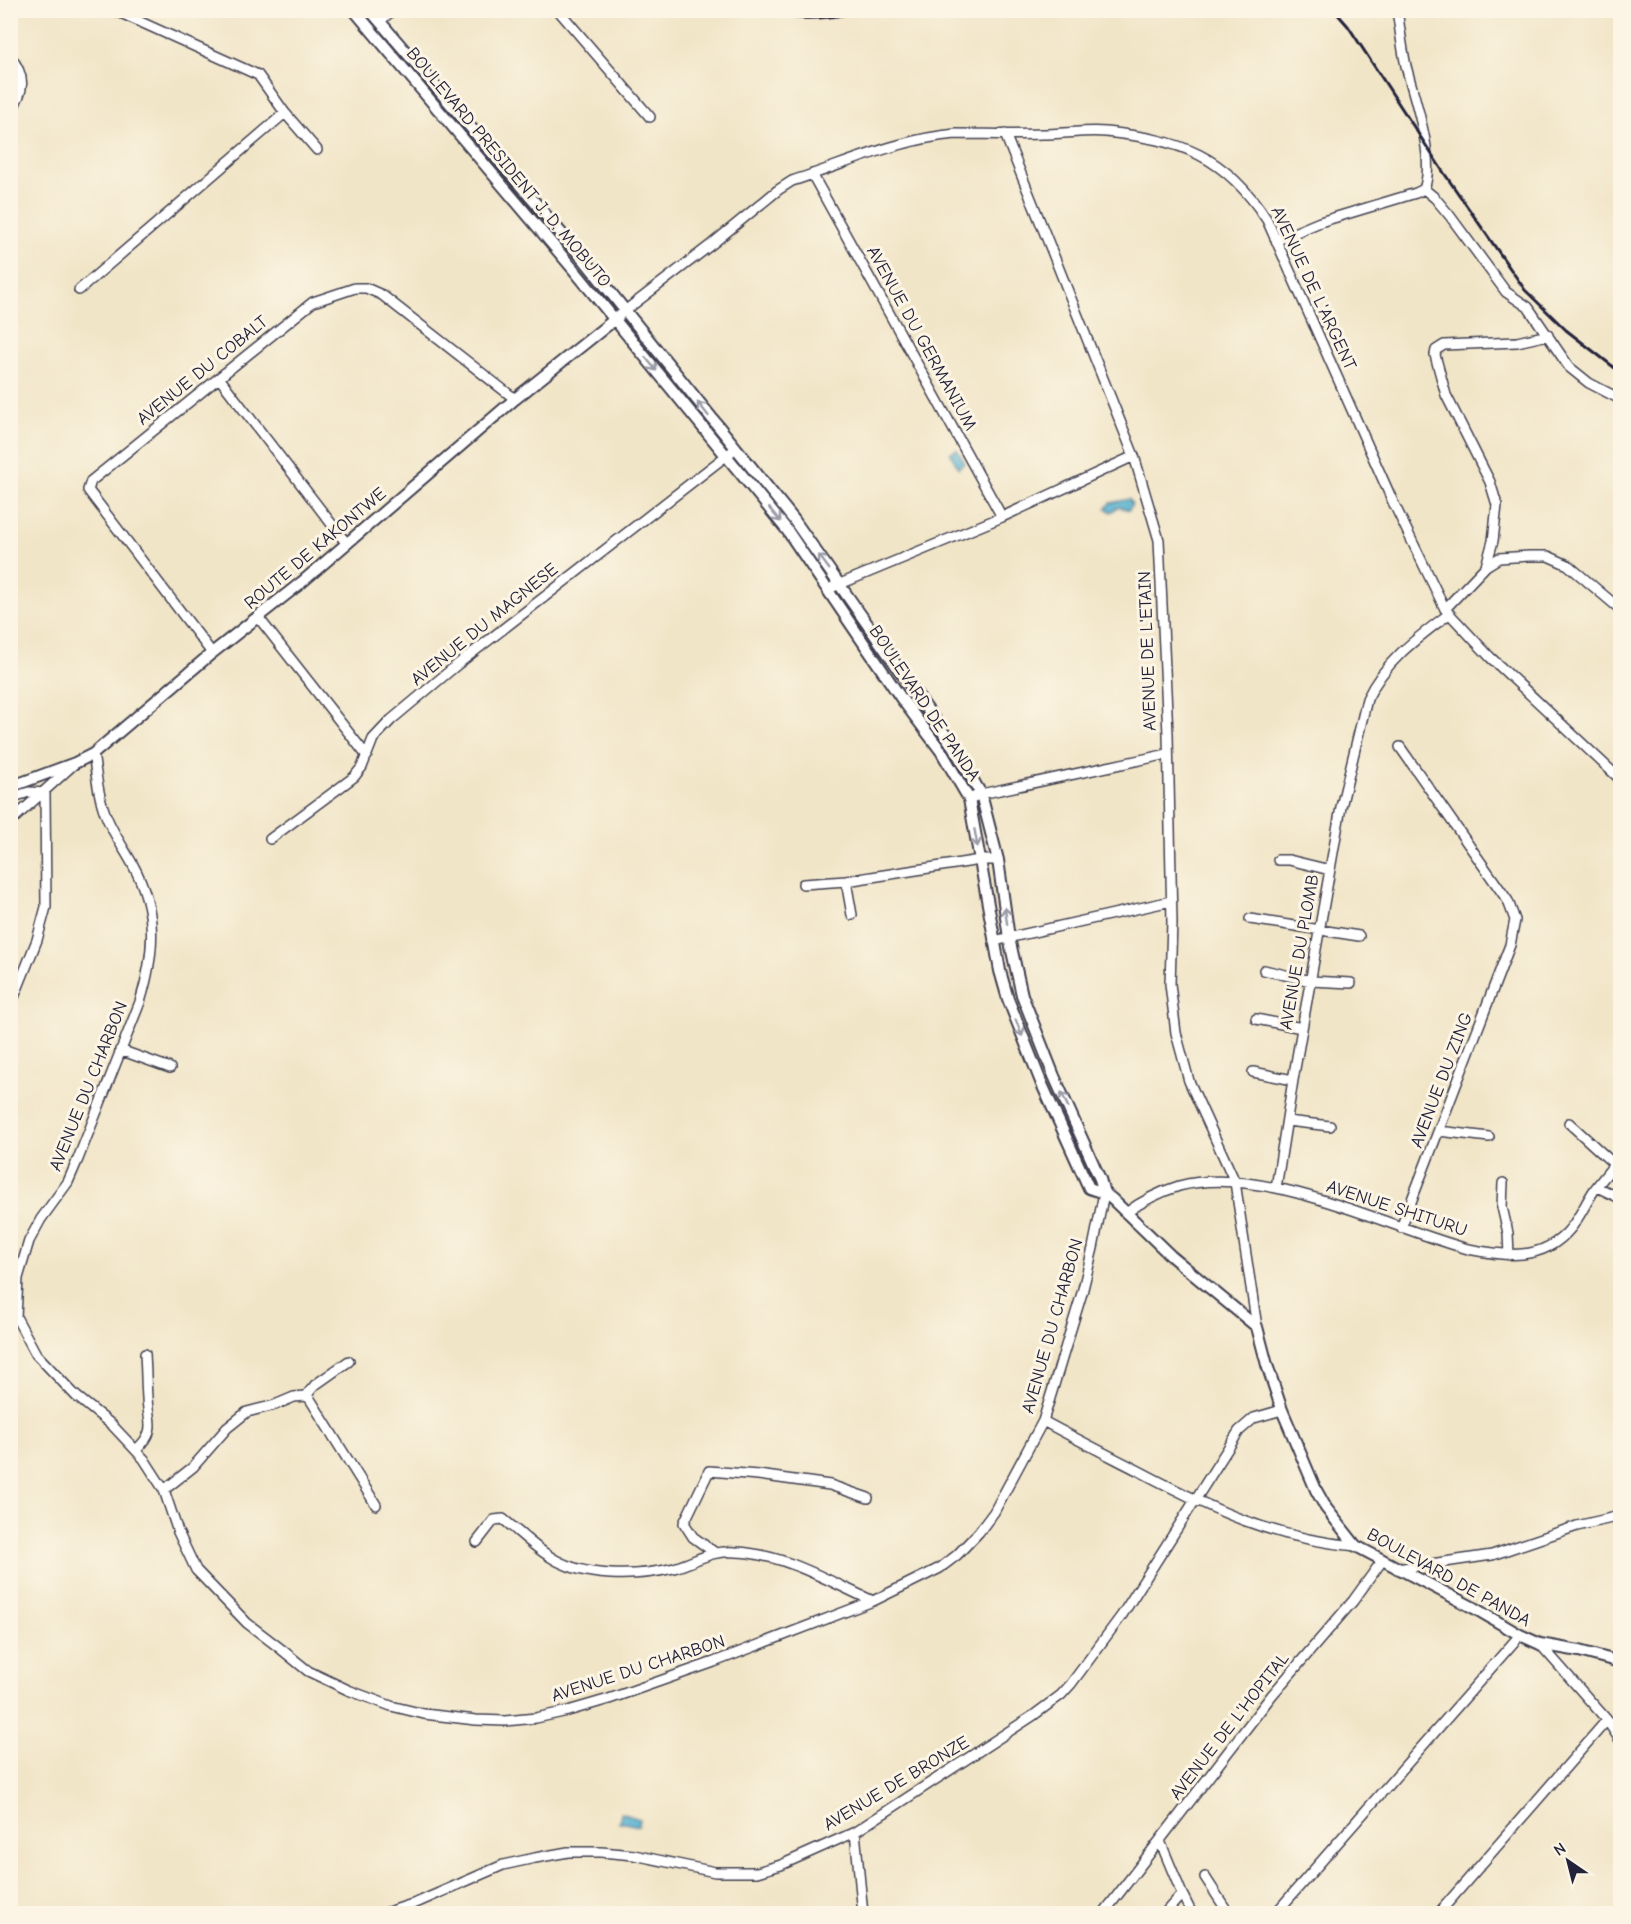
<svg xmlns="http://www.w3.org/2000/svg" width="1631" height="1924" font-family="'Comic Neue',sans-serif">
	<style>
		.water { fill: #4faece; stroke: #386884; stroke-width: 1.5 }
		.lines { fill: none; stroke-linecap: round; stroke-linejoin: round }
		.minor-casing { stroke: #413f50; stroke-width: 12 }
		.tertiary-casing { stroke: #413f50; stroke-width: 14 }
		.minor { stroke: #fff; stroke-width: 9 }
		.tertiary { stroke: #fff; stroke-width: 10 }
		.rail { stroke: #22223b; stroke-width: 3 }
		.oneway { stroke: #9c9ca7 }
		.labels { text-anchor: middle; stroke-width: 6; stroke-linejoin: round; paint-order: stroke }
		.street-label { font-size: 18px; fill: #22223b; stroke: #fcf5e5 }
	</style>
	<rect width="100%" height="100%" fill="#fcf5e5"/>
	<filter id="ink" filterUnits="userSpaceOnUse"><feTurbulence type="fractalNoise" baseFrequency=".0167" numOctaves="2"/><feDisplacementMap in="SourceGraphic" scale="12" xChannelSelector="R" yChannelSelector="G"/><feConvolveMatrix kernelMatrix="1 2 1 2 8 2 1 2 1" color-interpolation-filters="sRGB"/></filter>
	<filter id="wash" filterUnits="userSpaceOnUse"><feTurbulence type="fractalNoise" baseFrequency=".008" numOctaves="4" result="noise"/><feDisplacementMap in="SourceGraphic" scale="24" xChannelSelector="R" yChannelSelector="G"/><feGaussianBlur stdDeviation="1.35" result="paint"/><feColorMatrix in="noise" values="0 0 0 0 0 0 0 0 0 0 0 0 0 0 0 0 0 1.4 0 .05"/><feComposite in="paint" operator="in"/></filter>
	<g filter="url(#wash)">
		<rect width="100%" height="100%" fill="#f1e5c7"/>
		<path class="water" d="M957,449L965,463L958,468L950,453Z
			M1129,499L1132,504L1129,510L1119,507L1111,512L1106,508L1110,503Z
			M621,1813L640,1819L639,1826L619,1822Z"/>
	</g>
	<g filter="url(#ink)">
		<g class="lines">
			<g class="minor-casing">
				<path id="minor" d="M114,10L258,75L285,113L317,150
					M558,10L650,117
					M380,21L393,10
					M10,56C26,77 25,90 10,112
					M1005,134L1134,456L1159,540L1168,734L1172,922L1170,984L1176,1033L1189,1081L1235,1182L1257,1327
					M812,174L1002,517
					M1424,189L1435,198L1450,216L1506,292L1528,307L1569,367L1589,383L1620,399
					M1277,240L1320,222L1416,193L1424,189C1436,158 1414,98 1406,66C1402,48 1400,29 1397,10
					M79,290L285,113
					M626,310L712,244L778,190L792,181C846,164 898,139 956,134C985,134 1014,135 1042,134C1063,134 1086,130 1106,132C1181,140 1225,155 1267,220L1393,502L1445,609L1490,657L1620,779
					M220,379L347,544
					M1486,566L1493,541L1497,505L1490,482L1446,395L1435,355L1436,350L1444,345L1517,342L1548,335
					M828,589L1002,517L1134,456
					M1445,609L1486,566L1499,558L1529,556H1548L1568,565L1620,609
					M258,617L367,756
					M212,653L88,490L91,481L313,302L355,288H366L382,295L515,399
					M1400,747L1508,901L1515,920L1510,945L1401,1228
					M93,754C96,770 97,788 102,804C108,826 122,845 133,865C158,911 155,953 140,1002L78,1159L68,1182L41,1219L29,1241L18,1278L16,1317L36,1354L76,1396L112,1425L144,1459L164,1490L178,1532L196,1570L247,1623L281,1649L308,1671L348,1690L391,1706L424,1714L476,1720L505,1721L536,1718L568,1711L609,1699L714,1662L873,1601L940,1568L957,1555L979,1532L994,1512L1043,1421L1082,1293L1093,1248L1104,1193
					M10,798L29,792L45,793L46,907L37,940L10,1007
					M969,799L981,794L1168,754
					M10,822L73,765
					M270,839L354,777L362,767L373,739L391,720L458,664L731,452
					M1278,860H1289L1330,870
					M846,881L852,915
					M803,884L846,881L980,860H998
					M1250,919L1359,936
					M994,941L1171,901
					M1264,970L1311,981L1351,983
					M1256,1019L1302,1028
					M120,1050L170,1068
					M1253,1072L1293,1080
					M1287,1121L1330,1126
					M1569,1123L1615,1165
					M1439,1131L1489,1137
					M1503,1183L1502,1207L1508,1233L1509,1255
					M1597,1187L1620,1198
					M1276,1188L1293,1080L1341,807L1367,699C1385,661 1417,638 1449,614
					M1126,1213C1142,1201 1160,1192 1179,1186C1261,1163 1387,1227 1468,1249C1504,1256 1543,1262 1570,1229C1580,1217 1586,1202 1595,1189C1603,1178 1612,1168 1620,1157
					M306,1396L315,1385L349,1361
					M1043,1421C1076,1439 1108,1455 1141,1472C1213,1510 1274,1539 1356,1546
					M136,1450C158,1430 148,1422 147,1398C146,1383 146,1369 145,1354
					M164,1490L193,1467L227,1428L247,1412L275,1405L294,1397L306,1396L310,1399L376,1505
					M477,1542L494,1520L503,1519C518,1531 533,1546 549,1556C583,1579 637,1577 674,1568C698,1561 709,1550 736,1552C785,1554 828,1581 873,1601
					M714,1552L693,1537L684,1523L709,1471L758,1475L830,1485L868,1498
					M1397,1569L1492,1555L1577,1526L1620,1516
					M1540,1644L1607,1720L1620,1740
					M855,1832L863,1914
					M1160,1841L1182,1894L1192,1914
					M1205,1877L1229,1914
					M382,1914L416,1903L503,1865L535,1858L568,1852H601L634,1855L715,1872H757L781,1865L855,1832L1034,1715L1061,1695L1071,1684L1122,1615L1239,1431L1254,1418L1282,1410
					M1103,1914L1272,1695L1353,1601L1382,1561
					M1164,1914L1182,1894
					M1275,1914L1520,1635
					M1438,1914L1607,1720"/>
			</g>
			<g class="tertiary-casing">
				<path id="tertiary" d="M354,10L574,270L787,530L901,698L941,751L969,799L1000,971L1008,999L1041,1082L1089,1188L1104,1193L1112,1199L1171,1256L1257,1327L1267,1365L1282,1410L1316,1490L1326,1508L1356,1546L1474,1608L1520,1635L1540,1644L1579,1651L1620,1662
					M370,10L586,262L794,520L953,746L981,794L998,860L1009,938L1022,995L1054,1076L1100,1179L1104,1193
					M10,787L75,763L93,754L212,653L302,582L515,399L619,316"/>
			</g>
			<use href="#minor" class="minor"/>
			<use href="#tertiary" class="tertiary"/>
			<path class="rail" d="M747,10C792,20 820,22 865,10
				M1334,10L1348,26L1444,173L1525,290L1566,330L1620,372"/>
		</g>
		<defs><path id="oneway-shaft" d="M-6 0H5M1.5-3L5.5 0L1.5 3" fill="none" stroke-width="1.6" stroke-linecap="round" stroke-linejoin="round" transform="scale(1.5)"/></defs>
		<g class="oneway">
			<use href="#oneway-shaft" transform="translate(651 364) rotate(51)"/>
			<use href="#oneway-shaft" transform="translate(703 409) rotate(-128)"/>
			<use href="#oneway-shaft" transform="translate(775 515) rotate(50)"/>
			<use href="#oneway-shaft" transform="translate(824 562) rotate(-126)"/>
			<use href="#oneway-shaft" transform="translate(976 838) rotate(80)"/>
			<use href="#oneway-shaft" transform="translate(1006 916) rotate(-98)"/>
			<use href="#oneway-shaft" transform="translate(1019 1028) rotate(68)"/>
			<use href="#oneway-shaft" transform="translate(1065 1100) rotate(-114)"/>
		</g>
	</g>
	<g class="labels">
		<g class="street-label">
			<text transform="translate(509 167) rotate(50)" y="6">BOULEVARD PRESIDENT J. D. MOBUTO</text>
			<text transform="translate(1314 288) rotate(65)" y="6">AVENUE DE L'ARGENT</text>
			<text transform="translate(922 338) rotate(61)" y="6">AVENUE DU GERMANIUM</text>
			<text transform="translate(202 370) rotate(-39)" y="6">AVENUE DU COBALT</text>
			<text transform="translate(315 548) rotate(-40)" y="6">ROUTE DE KAKONTWE</text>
			<text transform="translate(484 624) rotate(-39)" y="6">AVENUE DU MAGNESE</text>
			<text transform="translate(1147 651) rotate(-92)" y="6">AVENUE DE L'ETAIN</text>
			<text transform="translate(925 703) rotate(56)" y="6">BOULEVARD DE PANDA</text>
			<text transform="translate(1299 952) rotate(-80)" y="6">AVENUE DU PLOMB</text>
			<text transform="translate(1441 1080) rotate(-69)" y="6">AVENUE DU ZING</text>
			<text transform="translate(88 1086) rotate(-68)" y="6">AVENUE DU CHARBON</text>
			<text transform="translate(1397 1208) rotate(18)" y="6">AVENUE SHITURU</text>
			<text transform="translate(1052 1326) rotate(-74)" y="6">AVENUE DU CHARBON</text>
			<text transform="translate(1449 1577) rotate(29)" y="6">BOULEVARD DE PANDA</text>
			<text transform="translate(638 1668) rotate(-18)" y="6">AVENUE DU CHARBON</text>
			<text transform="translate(1229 1726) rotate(-52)" y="6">AVENUE DE L'HOPITAL</text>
			<text transform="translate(896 1783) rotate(-31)" y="6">AVENUE DE BRONZE</text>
		</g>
	</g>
	<rect width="1631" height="1924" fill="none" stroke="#fcf5e5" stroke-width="36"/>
	<g transform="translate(1568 1861) rotate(325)" stroke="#fcf5e5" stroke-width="4.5" paint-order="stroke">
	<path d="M0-4.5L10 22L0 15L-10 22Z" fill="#22223b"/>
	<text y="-9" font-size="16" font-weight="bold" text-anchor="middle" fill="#22223b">N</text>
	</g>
</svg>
